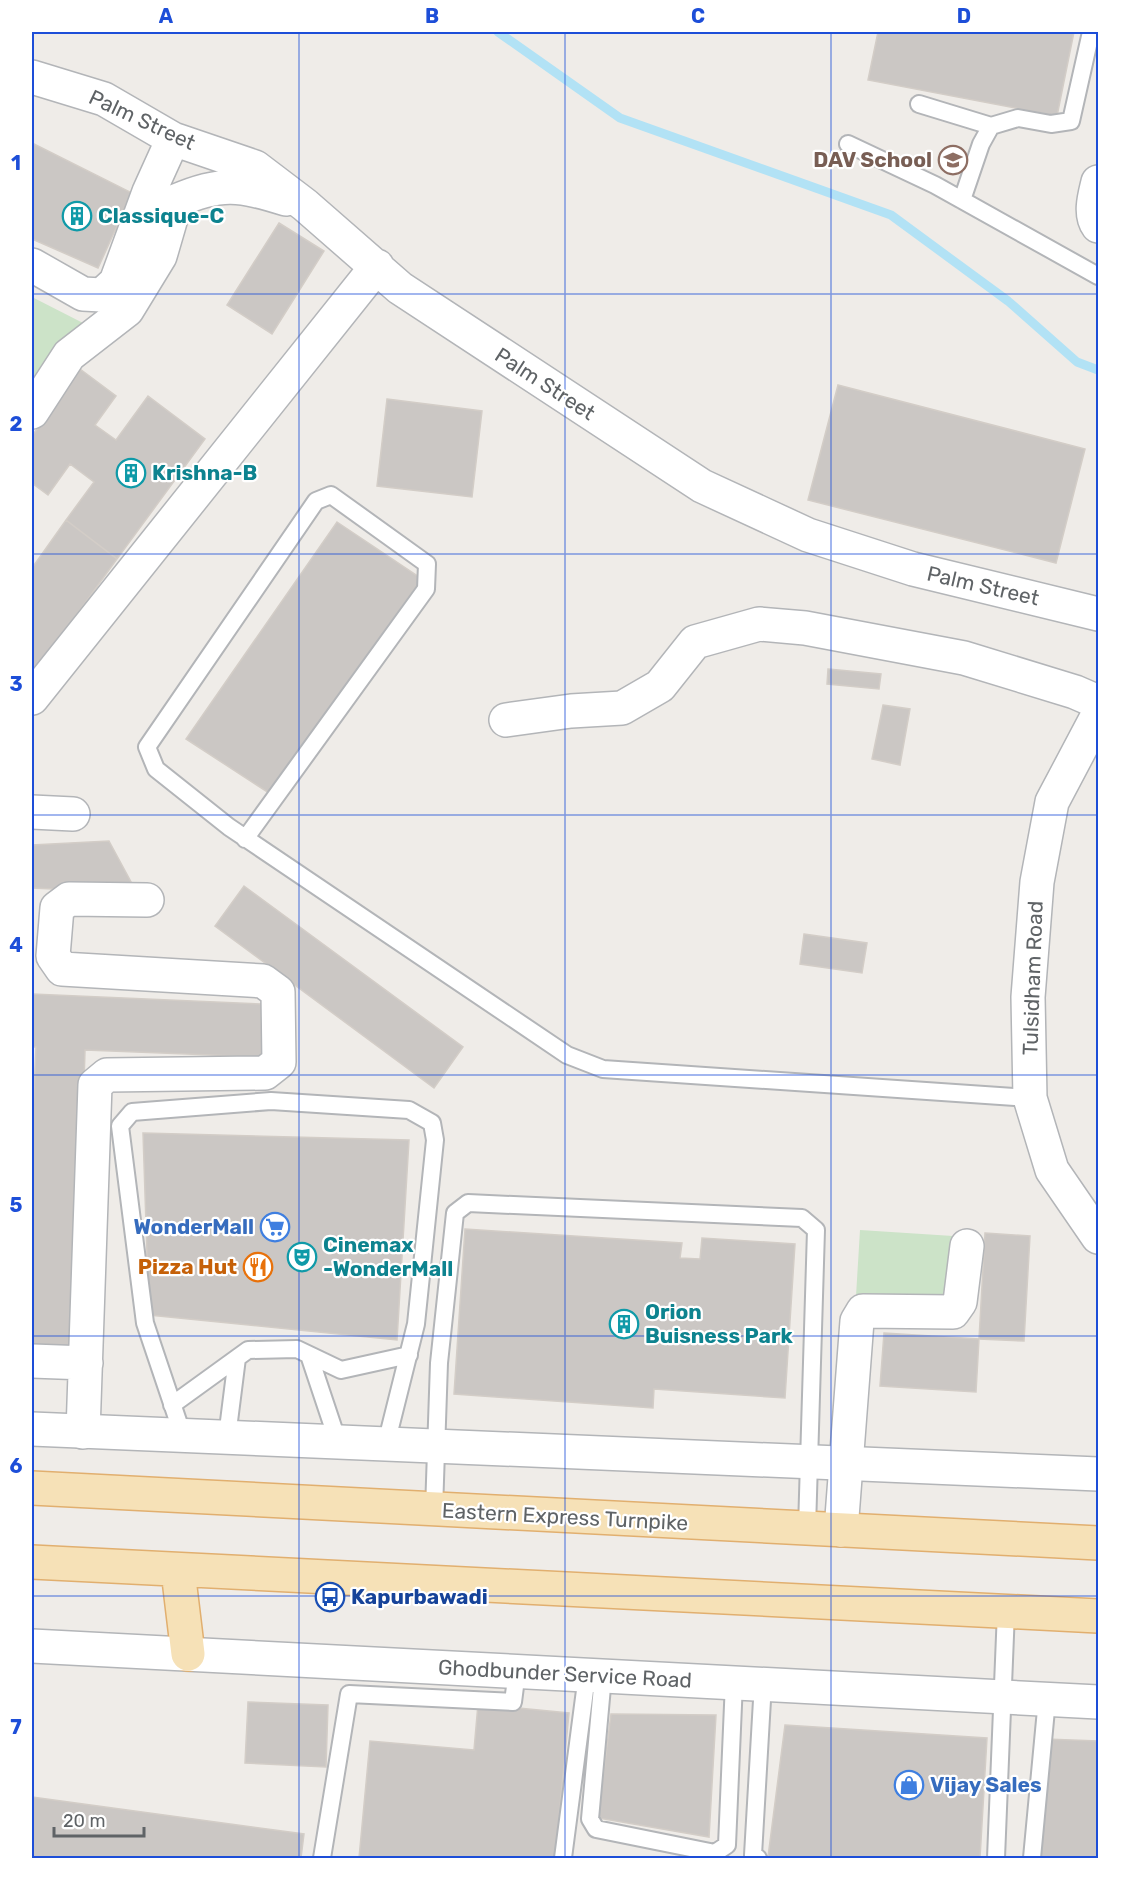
<svg xmlns="http://www.w3.org/2000/svg" width="1130" height="1890" font-family="Rubik,sans-serif">
	<style>
		.green { fill: #cce3c8 }
		.lines { fill: none; stroke-linecap: round; stroke-linejoin: round }
		.stream { stroke: #b2e2f5; stroke-width: 9 }
		.building { fill: #cbc7c4; stroke: #d3cdc7; stroke-width: 1.5 }
		.service-casing { stroke: #b3b5b8; stroke-width: 20 }
		.minor-casing { stroke: #b3b5b8; stroke-width: 36 }
		.tertiary-casing { stroke: #b3b5b8; stroke-width: 36 }
		.primary-casing { stroke: #e1af6f; stroke-width: 36 }
		.service { stroke: #fff; stroke-width: 16 }
		.minor { stroke: #fff; stroke-width: 33 }
		.tertiary { stroke: #fff; stroke-width: 33 }
		.primary { stroke: #f6e1b7; stroke-width: 33 }
		.grid { fill: none; stroke: #1d4ed8; stroke-width: 1.5; stroke-opacity: 0.55 }
		.labels { text-anchor: middle; stroke-width: 4.5; stroke-linejoin: round; paint-order: stroke }
		.street-label { font-size: 21px; fill: #5f6366; stroke: #fff }
		.education-label { font-size: 21px; font-weight: bold; fill: #785e54; stroke: #fff; text-anchor: end }
		.culture-label { font-size: 21px; font-weight: bold; fill: #0d838f; stroke: #fff; text-anchor: start }
		.shop-label { font-size: 21px; font-weight: bold; fill: #366cbe; stroke: #fff; text-anchor: end }
		.food-label { font-size: 21px; font-weight: bold; fill: #c56008; stroke: #fff; text-anchor: end }
		.transit-label { font-size: 21px; font-weight: bold; fill: #164399; stroke: #fff; text-anchor: start }
		.neatline { fill: none; stroke: #1d4ed8; stroke-width: 2 }
		.grid-label { font-size: 20px; text-anchor: middle; font-weight: bold; fill: #1d4ed8 }
	</style>
	<rect width="100%" height="100%" fill="#efece8"/>
	<path class="green" d="M32,297L83,323L32,394Z
		M860,1230L953,1236L949,1301L856,1296Z"/>
	<g class="lines">
		<path class="stream" d="M498,32L620,118L891,215L1008,301L1077,362L1098,370"/>
	</g>
	<path class="building" d="M878,32H1074L1057,116L868,80Z
		M32,143L132,193L98,268L32,239Z
		M279,223L324,251L272,334L227,305Z
		M80,369L116,396L95,425L116,440L148,396L205,439L117,559L66,520L94,482L70,464L48,495L32,483V436Z
		M838,385L1085,449L1056,563L808,500Z
		M387,399L482,411L472,497L377,486Z
		M66,520L117,559L32,676V568Z
		M337,522L422,579L269,793L186,739Z
		M828,669L881,674L879,689L827,684Z
		M883,705L910,709L900,765L872,759Z
		M109,841L137,893L32,888V845Z
		M244,886L463,1047L434,1088L215,926Z
		M804,934L867,943L862,973L800,964Z
		M32,994L261,1004L262,1057L85,1050L76,1349L32,1347V1133L36,1047H32Z
		M143,1133L409,1140L397,1340L149,1315Z
		M465,1229L682,1243L680,1258L700,1259L702,1238L795,1244L785,1398L654,1389L653,1408L454,1394Z
		M985,1233L1030,1236L1024,1341L979,1339Z
		M884,1333L979,1339L976,1392L880,1386Z
		M248,1702L328,1705L326,1767L245,1763Z
		M478,1704L569,1713L555,1858H359L370,1741L474,1750Z
		M611,1714L716,1715L709,1837L598,1818Z
		M785,1725L987,1738L980,1858L768,1857Z
		M1045,1739L1098,1741V1858H1039Z
		M32,1797L304,1834L301,1858H32Z"/>
	<g class="lines">
		<g class="service-casing">
			<path id="service" d="M919,104L991,126
				M848,144L935,185L1098,276
				M962,200L981,144L991,126L1018,118L1051,124L1071,121L1091,32
				M245,839L426,589L427,564L331,495L316,501L147,747L156,769L229,827L567,1055L603,1069L1030,1098
				M309,1355L338,1442
				M172,1405L248,1350L297,1349L341,1370L409,1355
				M183,1436L145,1323L120,1126L132,1112L271,1101L409,1110L432,1123L435,1140L416,1324L386,1444
				M227,1437L237,1358
				M434,1510L439,1363L455,1213L468,1203L802,1218L816,1230L807,1528
				M603,1676L590,1819L596,1829L715,1853L727,1845L734,1682
				M322,1858L349,1694L513,1702L517,1671
				M563,1858L587,1675
				M758,1858L753,1855L763,1683
				M996,1858L1006,1611
				M1032,1858L1047,1699"/>
		</g>
		<g class="minor-casing">
			<path id="minor" d="M32,77L104,99L173,139L255,167L305,205L400,288L702,486L808,535L913,569L1098,614
				M1098,182C1095,195 1089,214 1098,226
				M32,265L83,294L102,295L116,282L149,192L173,139
				M32,412L69,355L127,310L160,256L176,201C222,181 240,185 286,199
				M32,698L377,266
				M506,720L571,711L622,708L660,686L695,642L759,624L805,628L964,658L1075,692L1098,702
				M32,812L73,814
				M32,1361L86,1363
				M83,1432L95,1085L107,1075L265,1073L279,1062L278,992L263,981L62,969L53,956L57,908L69,899L147,900
				M841,1530L857,1321L863,1311L953,1312L960,1302L967,1246"/>
		</g>
		<g class="tertiary-casing">
			<path id="tertiary" d="M1098,715L1052,802L1037,882L1028,997L1030,1098L1052,1170L1098,1237
				M32,1429L1098,1474
				M32,1646L1098,1702"/>
		</g>
		<g class="primary-casing">
			<path id="primary" d="M32,1488L1098,1543
				M32,1562L1098,1616
				M178,1571L188,1654"/>
		</g>
		<use href="#service" class="service"/>
		<use href="#minor" class="minor"/>
		<use href="#tertiary" class="tertiary"/>
		<use href="#primary" class="primary"/>
	</g>
	<path class="grid" d="M299,32V1858M565,32V1858M831,32V1858M32,294H1098M32,554H1098M32,815H1098M32,1075H1098M32,1336H1098M32,1596H1098"/>
	<defs>
		<g id="school-ring" transform="scale(1.5)"><circle r="9.5" fill="#fff" stroke="#8d6e63" stroke-width="1.5"/><path d="M0-5L7-2L0 1L-7-2ZM-4 1L0 2.5L4 1V4Q0 6-4 4Z" fill="#8d6e63"/></g>
		<g id="building-ring" transform="scale(1.5)"><circle r="9.5" fill="#fff" stroke="#0f9aa8" stroke-width="1.5"/><path d="M-4-6H4V6H1V3H-1V6H-4ZM-2.5-4.3h1.7v1.8h-1.7ZM.8-4.3h1.7v1.8H.8ZM-2.5-1h1.7V.8h-1.7ZM.8-1h1.7V.8H.8Z" fill="#0f9aa8"/></g>
		<g id="supermarket-ring" transform="scale(1.5)"><circle r="9.5" fill="#fff" stroke="#3f7fe0" stroke-width="1.5"/><path d="M-6-5.5h2.5l.6 2H6L4.5 2H-2.5L-4.4-4H-6ZM-1.5 3.2a1.3 1.3 0 1 0 .1 0ZM3 3.2a1.3 1.3 0 1 0 .1 0Z" fill="#3f7fe0"/></g>
		<g id="theatre-ring" transform="scale(1.5)"><circle r="9.5" fill="#fff" stroke="#0f9aa8" stroke-width="1.5"/><path d="M-5-5.5Q0-4 5-5.5V0Q5 5 0 6Q-5 5-5 0ZM-3.3-2.5H-1v1.5H-3.3ZM1-2.5H3.3v1.5H1ZM-2.8 1Q0 5.5 2.8 1Z" fill="#0f9aa8"/></g>
		<g id="restaurant-ring" transform="scale(1.5)"><circle r="9.5" fill="#fff" stroke="#e8710a" stroke-width="1.5"/><path d="M-5-6h1v4h1v-4h1v4h1v-4h1v5L-1.5 .5V6h-2V.5L-5-1ZM5-6V6H3V1.5H1.5Q1.5-4 5-6Z" fill="#e8710a"/></g>
		<g id="bus-ring" transform="scale(1.5)"><circle r="9.5" fill="#fff" stroke="#1a4fb4" stroke-width="1.5"/><path d="M-5-6H5V4H4V6H2V4H-2V6H-4V4H-5ZM-3.5-4V0h7V-4ZM-3.5 1.2v1.5H-2V1.2ZM2 1.2v1.5H3.5V1.2Z" fill="#1a4fb4"/></g>
		<g id="shop-ring" transform="scale(1.5)"><circle r="9.5" fill="#fff" stroke="#3f7fe0" stroke-width="1.5"/><path d="M-5-2.5h2.3a2.7 3.5 0 0 1 5.4 0H5L5.5 6h-11ZM-1.5-2.5h3a1.5 2.3 0 0 0-3 0Z" fill="#3f7fe0"/></g>
	</defs>
	<g fill-rule="evenodd">
		<use href="#school-ring" x="953" y="160"/>
		<use href="#building-ring" x="77" y="216"/>
		<use href="#building-ring" x="131" y="473"/>
		<use href="#supermarket-ring" x="275" y="1227"/>
		<use href="#theatre-ring" x="302" y="1257"/>
		<use href="#restaurant-ring" x="258" y="1267"/>
		<use href="#building-ring" x="624" y="1324"/>
		<use href="#bus-ring" x="330" y="1597"/>
		<use href="#shop-ring" x="909" y="1785"/>
	</g>
	<g class="labels">
		<g class="street-label">
			<text transform="translate(142 120) rotate(25)" y="7">Palm Street</text>
			<text transform="translate(545 384) rotate(33)" y="7">Palm Street</text>
			<text transform="translate(983 586) rotate(13)" y="7">Palm Street</text>
			<text transform="translate(1033 978) rotate(-88)" y="7">Tulsidham Road</text>
			<text transform="translate(565 1517) rotate(3)" y="7">Eastern Express Turnpike</text>
			<text transform="translate(565 1674) rotate(3)" y="7">Ghodbunder Service Road</text>
		</g>
		<g class="education-label">
			<text x="932" y="167">DAV School</text>
		</g>
		<g class="culture-label">
			<text x="98" y="223">Classique-C</text>
			<text x="152" y="480">Krishna-B</text>
			<text x="323" y="1252">Cinemax<tspan x="323" dy="24">-WonderMall</tspan></text>
			<text x="645" y="1319">Orion<tspan x="645" dy="24">Buisness Park</tspan></text>
		</g>
		<g class="shop-label">
			<text x="254" y="1234">WonderMall</text>
			<text x="930" y="1792" text-anchor="start">Vijay Sales</text>
		</g>
		<g class="food-label">
			<text x="237" y="1274">Pizza Hut</text>
		</g>
		<g class="transit-label">
			<text x="351" y="1604">Kapurbawadi</text>
		</g>
	</g>
	<rect width="1130" height="1890" fill="none" stroke="#ffffff" stroke-width="66"/>
	<path d="M54 1827v9h90v-9" fill="none" stroke="#5f6366" stroke-width="3"/>
	<text x="63" y="1827" font-size="18" fill="#5f6366" stroke="#ffffff" stroke-width="4.5" paint-order="stroke">20 m</text>
	<rect x="33" y="33" width="1064" height="1824" class="neatline"/>
	<g class="grid-label">
		<text x="166" y="23">A</text>
		<text x="432" y="23">B</text>
		<text x="698" y="23">C</text>
		<text x="964" y="23">D</text>
		<text x="16" y="170">1</text>
		<text x="16" y="431">2</text>
		<text x="16" y="691">3</text>
		<text x="16" y="952">4</text>
		<text x="16" y="1212">5</text>
		<text x="16" y="1473">6</text>
		<text x="16" y="1734">7</text>
	</g>
</svg>
